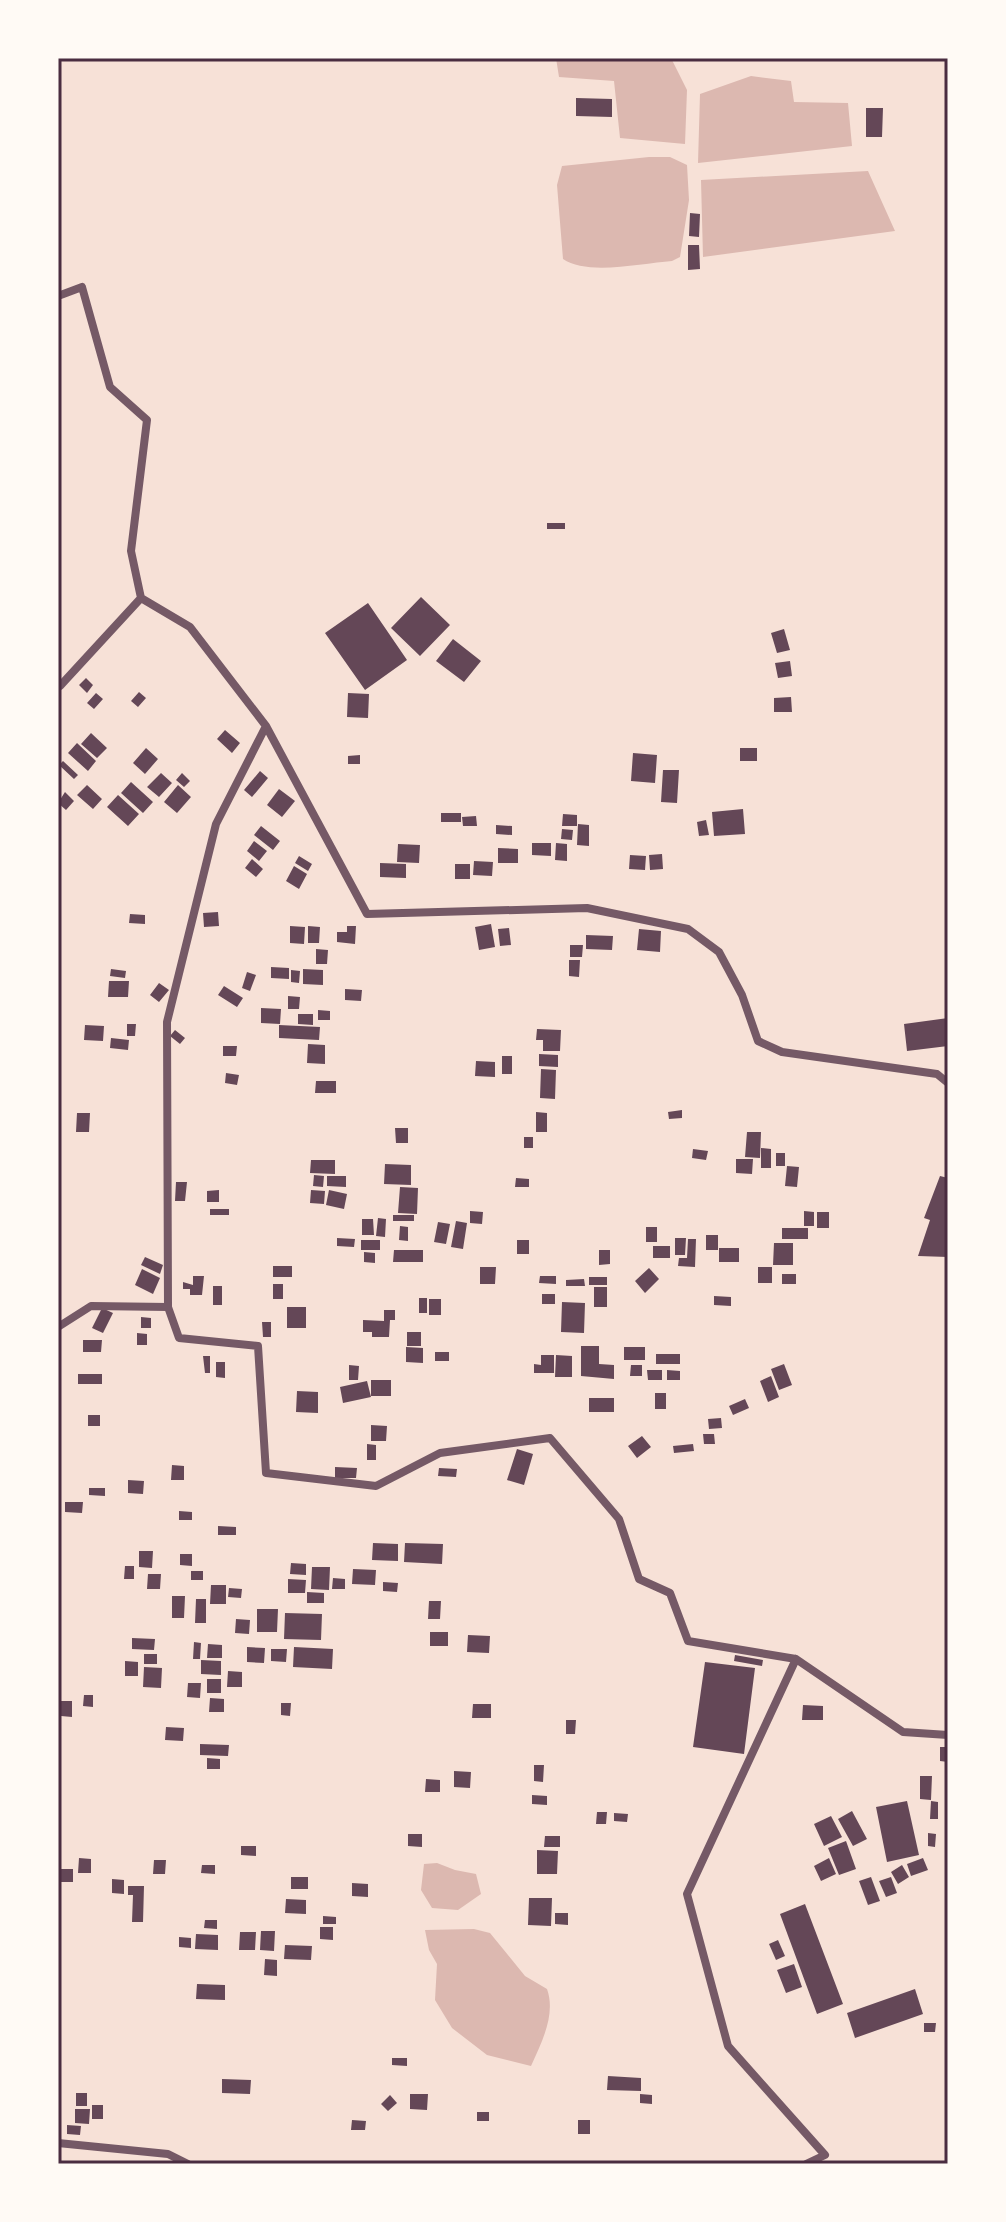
<svg xmlns="http://www.w3.org/2000/svg" width="1006" height="2222" font-family="Figtree,sans-serif">
	<style>
		.water { fill: #dcb8b0 }
		.building { fill: #644757 }
		.lines { fill: none; stroke-linecap: round; stroke-linejoin: round }
		.minor { stroke: #755966; stroke-width: 8 }
		.neatline { fill: none; stroke: #4a2c40; stroke-width: 3 }
	</style>
	<rect width="100%" height="100%" fill="#f7e1d7"/>
	<path class="water" d="M556,58H671L687,90L685,144L620,138L614,81L559,77Z
		M751,76L791,81L794,102L848,103L852,146L698,163L700,94Z
		M649,157H670L687,165L689,200L680,257L672,261C643,263 587,276 563,259L557,185L562,166Z
		M868,171L895,231L703,257L701,180Z
		M437,1863L455,1870L476,1874L481,1894L458,1910L432,1908L421,1890L424,1864Z
		M474,1929L490,1933L525,1976L547,1989C556,2014 542,2042 531,2066L487,2055L452,2028L435,2000L437,1964L429,1950L425,1930Z"/>
	<path class="building" d="M576,98L612,99V117L576,116Z
		M866,108H883L882,137H866Z
		M690,213L700,214L699,237L689,236Z
		M688,245H699L700,269L688,270Z
		M547,523H565V529H547Z
		M421,597L450,625L420,656L391,628Z
		M368,603L407,660L365,690L325,633Z
		M784,629L790,650L777,653L771,633Z
		M453,639L481,661L464,682L436,661Z
		M790,661L792,676L778,678L775,663Z
		M86,678L93,685L87,693L79,685Z
		M139,692L146,698L138,707L131,701Z
		M96,693L103,699L94,709L87,703Z
		M348,693L369,694L368,718L347,717Z
		M791,697L792,712H774V698Z
		M225,730L240,743L232,753L217,739Z
		M91,733L107,748L97,758L81,744Z
		M77,743L96,761L88,771L68,753Z
		M146,748L158,759L145,774L133,763Z
		M740,748H757V761H740Z
		M633,753L657,755L655,783L631,781Z
		M360,755V764H348V756Z
		M63,761L78,775L74,779L59,765Z
		M663,770H679L677,803L661,802Z
		M260,771L268,778L252,797L244,790Z
		M161,773L172,783L159,797L147,787Z
		M182,773L190,781L184,787L176,780Z
		M131,782L153,802L143,813L121,793Z
		M87,785L102,799L93,809L77,795Z
		M178,785L191,797L177,813L164,802Z
		M279,789L295,801L282,817L267,805Z
		M65,792L74,801L66,810L58,803Z
		M118,795L139,814L128,826L107,807Z
		M743,809L745,834L714,836L712,812Z
		M441,813H461V822H441Z
		M563,814L577,815V826H562Z
		M476,816L477,826H463L462,817Z
		M706,820L709,835L699,836L697,822Z
		M578,824L589,825V846L577,845Z
		M496,825L512,826V835L496,834Z
		M261,826L280,841L273,850L254,835Z
		M562,829L573,830L572,840L561,839Z
		M254,841L267,851L259,861L247,851Z
		M532,843H551V856L532,855Z
		M556,843L567,844V861L555,860Z
		M398,844L420,845L419,863L397,862Z
		M498,848L518,849V863H498Z
		M662,854L663,869L650,870L649,855Z
		M630,855L646,856L645,870L629,869Z
		M299,856L312,864L308,871L295,863Z
		M252,859L263,869L256,877L245,868Z
		M474,861L493,862L492,876L473,875Z
		M380,863L406,864V878L380,877Z
		M455,864H470V879H455Z
		M294,866L307,874L299,889L286,881Z
		M218,912L219,926L204,927L203,913Z
		M130,914L145,915V924L129,923Z
		M491,924L495,947L479,950L475,927Z
		M290,926L305,927L304,944L290,943Z
		M308,926L320,927L319,943H308Z
		M347,926H356L355,944L337,942V932H347Z
		M509,928L511,945L500,946L498,929Z
		M639,929L661,931L660,952L637,950Z
		M586,935L613,936L612,950L586,949Z
		M570,945H583L582,957H570Z
		M316,949L328,950L327,964H316Z
		M569,960H580L579,977L569,976Z
		M271,967L289,968V979L271,978Z
		M111,969L126,971L125,978L110,976Z
		M303,969L323,970V985L303,984Z
		M291,970L300,971L299,983L291,982Z
		M247,972L256,975L250,991L242,988Z
		M109,981H129L128,997H108Z
		M159,983L169,990L159,1002L150,995Z
		M224,986L243,998L237,1007L218,995Z
		M345,989L362,990L361,1001L345,1000Z
		M288,996L300,997L299,1009H288Z
		M261,1008L281,1009L280,1024L261,1023Z
		M318,1010L330,1011V1020H318Z
		M298,1014H313V1025L298,1024Z
		M948,1018V1046L907,1051L904,1024Z
		M127,1024H136L135,1036H127Z
		M85,1025L104,1026L103,1041L84,1040Z
		M279,1025L320,1027L319,1040L279,1038Z
		M537,1029L561,1030L560,1051H543V1040H536Z
		M175,1030L185,1038L180,1044L170,1036Z
		M111,1038L129,1040L128,1050L110,1048Z
		M308,1044L325,1045V1064L307,1063Z
		M223,1046H237L236,1056H223Z
		M539,1054L558,1055V1067L539,1066Z
		M502,1056H512V1074H502Z
		M476,1061L495,1062V1077L475,1076Z
		M541,1069L556,1070L555,1099L540,1098Z
		M226,1073L239,1075L237,1085L225,1083Z
		M316,1081H336V1093H315Z
		M682,1110V1118L669,1119L668,1112Z
		M536,1112L547,1113V1132H536Z
		M77,1113H90L89,1132H76Z
		M395,1128H408V1143H396Z
		M747,1132H761L760,1158L745,1157Z
		M524,1137H533V1148H524Z
		M761,1148L771,1149V1168H761Z
		M693,1149L708,1151L706,1160L692,1158Z
		M776,1153H785V1166H776Z
		M736,1159H753L752,1174L736,1173Z
		M311,1160H335V1174L310,1173Z
		M385,1164L411,1165V1185L384,1184Z
		M787,1166L799,1167L797,1187L785,1186Z
		M314,1175L324,1176L323,1187L313,1186Z
		M327,1176H346V1187L327,1186Z
		M940,1176L948,1178V1257L918,1256L930,1220L924,1218Z
		M516,1178L529,1179V1187H515Z
		M176,1182H187L185,1201H175Z
		M400,1187L418,1188L417,1214L398,1213Z
		M219,1190V1202H207V1191Z
		M311,1190L325,1191L324,1204L310,1203Z
		M329,1190L347,1194L344,1209L326,1205Z
		M210,1209H229V1215H210Z
		M470,1211L483,1212L482,1224L470,1223Z
		M804,1211L814,1212V1226H804Z
		M817,1212H829V1228H817Z
		M393,1215H414V1221H393Z
		M378,1218L386,1219L385,1237L376,1236Z
		M362,1219H373L374,1235H362Z
		M456,1221L467,1223L463,1249L451,1247Z
		M438,1222L450,1224L446,1244L434,1242Z
		M400,1226L408,1227V1241L399,1240Z
		M646,1227H657V1242H646Z
		M782,1228H808V1239H782Z
		M706,1235H718V1250H706Z
		M337,1238L355,1239L354,1247L337,1246Z
		M675,1238H686L685,1255H675Z
		M688,1239H696L695,1267L678,1266L679,1258H687Z
		M361,1240H380V1250H361Z
		M517,1240H529V1254H517Z
		M774,1243H793V1265H773Z
		M653,1246H670V1258H653Z
		M719,1248H739V1262H719Z
		M394,1250H423V1262H393Z
		M599,1250H610V1264L599,1265Z
		M364,1252L375,1253V1263L364,1262Z
		M145,1257L163,1265L160,1274L141,1265Z
		M273,1266H292V1277H273Z
		M480,1267H496L495,1284H480Z
		M758,1267H772V1283H758Z
		M649,1268L659,1279L645,1293L635,1281Z
		M142,1269L160,1278L153,1294L135,1285Z
		M782,1274H796V1284H782Z
		M193,1276H204L202,1295H190V1289H183V1282L193,1285Z
		M540,1276H556V1284L539,1283Z
		M589,1277H607V1285H589Z
		M584,1279L585,1286H566V1280Z
		M273,1284H283V1299H273Z
		M213,1286H222V1305H213Z
		M594,1287H607V1307H594Z
		M542,1294H555V1304H542Z
		M714,1296L731,1297V1306L714,1305Z
		M419,1298H427V1313H419Z
		M429,1299H441V1315H429Z
		M562,1302L585,1303L584,1333L561,1332Z
		M287,1307H306V1328H287Z
		M102,1308L113,1313L103,1333L92,1328Z
		M384,1310H395V1320H390L389,1337H372V1332H363V1320L384,1321Z
		M141,1317L151,1318V1328H141Z
		M262,1322H271V1337H263Z
		M407,1332H421V1346H407Z
		M137,1333L147,1334V1345H137Z
		M83,1340H102L101,1352H83Z
		M581,1346H599V1364L614,1365V1379L581,1376Z
		M406,1347L423,1348V1363L406,1362Z
		M624,1347H645V1360H624Z
		M435,1352H449V1361H435Z
		M656,1354H680V1364H656Z
		M541,1355H554V1373H534V1364L541,1365Z
		M556,1355L572,1356V1377H555Z
		M203,1356H210V1373H205Z
		M216,1362H225V1378L216,1377Z
		M784,1364L792,1385L779,1390L771,1369Z
		M349,1365L359,1366L358,1380H349Z
		M631,1365H642V1376H630Z
		M647,1370H662V1380H648Z
		M667,1370L680,1371V1380H667Z
		M78,1374H102V1384H78Z
		M771,1376L779,1397L768,1402L760,1381Z
		M371,1380H391V1396H371Z
		M367,1381L371,1397L343,1403L340,1387Z
		M297,1391L318,1392V1413L296,1412Z
		M655,1393H666V1409H655Z
		M589,1398H614V1412H589Z
		M745,1399L749,1408L733,1415L729,1406Z
		M88,1415H100V1426H88Z
		M721,1418L722,1428L709,1429L708,1419Z
		M371,1425L387,1426L386,1441H371Z
		M703,1434H714L715,1444H704Z
		M642,1436L651,1447L637,1458L628,1446Z
		M367,1444L376,1445V1460H367Z
		M693,1444L694,1451L674,1453L673,1446Z
		M517,1449L533,1454L524,1485L507,1480Z
		M172,1465L184,1466V1480H171Z
		M335,1467L357,1468L356,1478H335Z
		M439,1468L457,1469L456,1477L438,1476Z
		M128,1480L144,1481L143,1494L128,1493Z
		M89,1488H105V1496L89,1495Z
		M65,1502H83L82,1513L65,1512Z
		M179,1511L192,1512V1520H179Z
		M218,1526L236,1527V1535H218Z
		M373,1543L398,1544V1561L372,1560Z
		M405,1543L443,1544L442,1564L404,1562Z
		M139,1551H153L152,1568L139,1567Z
		M180,1554H192V1566L180,1565Z
		M291,1563L306,1564V1575L290,1574Z
		M125,1566H134V1579H124Z
		M312,1567H330L329,1590L311,1589Z
		M353,1569L376,1570L375,1585L352,1584Z
		M191,1571H203V1580H191Z
		M148,1574H161L160,1589H147Z
		M333,1578L345,1579V1589H332Z
		M288,1579L306,1580L305,1593H288Z
		M383,1582L398,1583L397,1592L383,1591Z
		M211,1585H226V1604H210Z
		M229,1588L242,1589L241,1598L228,1597Z
		M307,1592L324,1593V1603H307Z
		M172,1596H185L184,1618H172Z
		M196,1599H206V1623H195Z
		M429,1601H441L440,1619H428Z
		M257,1609H278L277,1632H257Z
		M285,1613L322,1614L321,1640L284,1639Z
		M236,1619L250,1620L249,1634L235,1633Z
		M430,1632H448V1646H430Z
		M468,1635L490,1636L489,1653L467,1652Z
		M132,1638L155,1639L154,1650L132,1649Z
		M194,1642L201,1643L200,1659H193Z
		M208,1644L222,1645V1658H207Z
		M247,1647L265,1648L264,1663L247,1662Z
		M294,1647L333,1649L332,1669L293,1667Z
		M271,1649H287L286,1662L271,1661Z
		M144,1654H157V1664H144Z
		M735,1655L763,1660L762,1666L734,1661Z
		M201,1660L221,1661V1675L201,1674Z
		M125,1661L138,1662V1676H125Z
		M705,1662L755,1668L744,1754L693,1747Z
		M144,1667L162,1668L161,1688L143,1687Z
		M228,1671L242,1672V1687H227Z
		M207,1679H221V1693H207Z
		M188,1683H201L200,1698L187,1697Z
		M84,1695H93V1707L83,1706Z
		M210,1698L224,1699V1712H209Z
		M61,1701H72V1717L61,1716Z
		M281,1703H291L290,1716L281,1715Z
		M473,1704H491V1718H472Z
		M803,1705L823,1706V1720H802Z
		M566,1720H576L575,1734H566Z
		M166,1727L184,1728L183,1741L165,1740Z
		M200,1744L229,1745L228,1756L200,1755Z
		M940,1747H948V1762L940,1761Z
		M207,1758L220,1759V1769H207Z
		M534,1765H544L543,1782L534,1781Z
		M454,1771L471,1772L470,1788L454,1787Z
		M920,1776H932L931,1800L920,1799Z
		M426,1779L440,1780V1792H425Z
		M532,1795L547,1796V1805L532,1804Z
		M907,1801L919,1855L887,1862L876,1807Z
		M931,1801L938,1802V1819H930Z
		M852,1811L867,1839L853,1846L838,1819Z
		M597,1812H607L606,1824H596Z
		M614,1813L628,1814L627,1822L614,1821Z
		M831,1816L842,1837L824,1846L814,1824Z
		M928,1833L936,1834L935,1847L928,1846Z
		M408,1834H422V1847L408,1846Z
		M545,1836H560V1847H544Z
		M846,1841L856,1869L839,1875L828,1848Z
		M241,1846H256V1856L241,1855Z
		M537,1850L558,1851L557,1874H537Z
		M79,1858L91,1859V1873H78Z
		M829,1858L836,1874L821,1881L814,1866Z
		M923,1858L928,1870L911,1876L907,1864Z
		M154,1860H166L165,1874H153Z
		M202,1865H215V1874L201,1873Z
		M902,1865L909,1877L898,1884L891,1872Z
		M61,1869H73V1882H60Z
		M291,1877H308V1889H291Z
		M871,1877L880,1901L868,1905L859,1881Z
		M891,1877L897,1893L886,1897L879,1881Z
		M112,1879L124,1880V1894L112,1893Z
		M352,1883L368,1884V1897L352,1896Z
		M128,1886H144L143,1922H132L133,1895H128Z
		M529,1898H552L551,1926L528,1925Z
		M286,1899L306,1900V1914L285,1913Z
		M805,1904L843,2004L817,2014L780,1914Z
		M555,1913H568V1925L555,1924Z
		M323,1916L336,1917V1924H323Z
		M205,1920H217V1929L204,1928Z
		M320,1927H333V1940L320,1939Z
		M261,1931H275L274,1951L260,1950Z
		M240,1932H256L255,1950H239Z
		M196,1934L218,1935V1950L195,1949Z
		M179,1937L191,1938V1948L179,1947Z
		M778,1940L785,1956L776,1960L769,1944Z
		M285,1945L312,1946L311,1960L284,1959Z
		M265,1959L277,1960V1976L264,1975Z
		M794,1964L802,1987L786,1993L777,1970Z
		M197,1984L225,1985V2000L196,1999Z
		M915,1989L923,2014L855,2038L847,2013Z
		M924,2023H936L935,2032H924Z
		M392,2058H407V2066L392,2065Z
		M608,2076L641,2078V2091L607,2090Z
		M222,2079L251,2080L250,2094L222,2093Z
		M76,2093H87V2106H76Z
		M410,2094H428L427,2110L410,2109Z
		M640,2094L652,2095V2104L640,2103Z
		M390,2095L397,2103L388,2111L381,2104Z
		M92,2105H103V2119H92Z
		M75,2109H90L89,2124L75,2123Z
		M477,2112H489V2121H477Z
		M352,2120L366,2121L365,2130H351Z
		M578,2120H590V2134H578Z
		M67,2125L81,2126L80,2135L67,2134Z"/>
	<g class="lines">
		<path class="minor" d="M58,296L82,287L110,387L147,420L131,551L141,598L190,627L266,726L367,914L587,908L688,929L719,952L742,995L758,1041L782,1052L937,1074L948,1083
			M58,685L60,686L141,598
			M168,1307L179,1338L258,1346L266,1473L376,1486L440,1453L550,1438L619,1519L639,1579L670,1593L688,1641L796,1659L903,1732L948,1735
			M58,1327L91,1306L168,1307L167,1022L216,824L266,726
			M796,1659L687,1894L728,2046L825,2155L806,2164
			M58,2143L168,2154L188,2164"/>
	</g>
	<rect width="1006" height="2222" fill="none" stroke="#fffaf5" stroke-width="120"/>
	<rect x="60" y="60" width="886" height="2102" class="neatline"/>
</svg>
